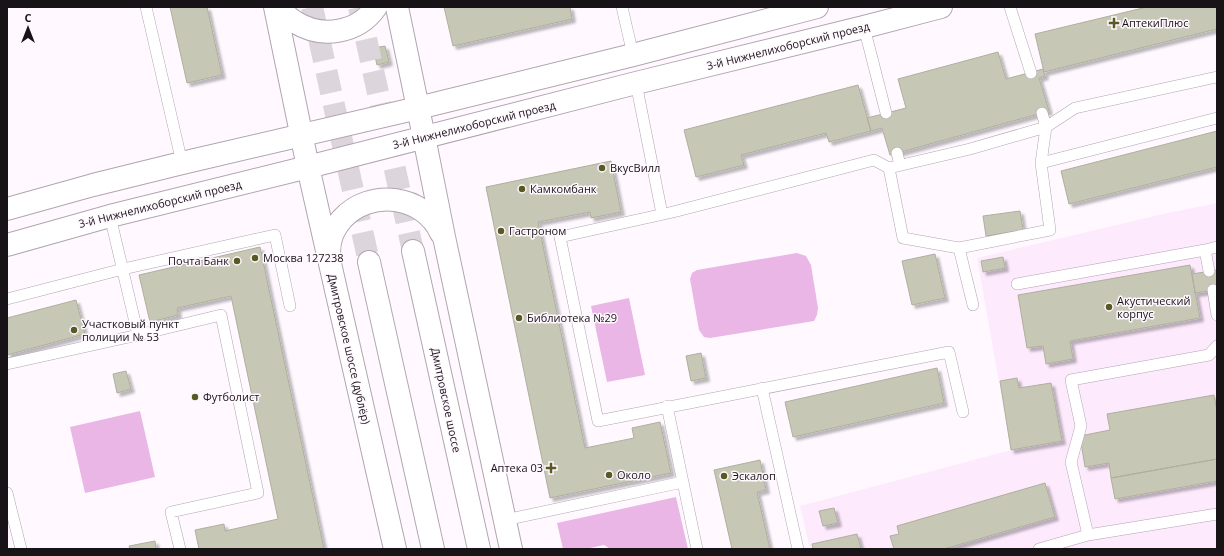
<svg xmlns="http://www.w3.org/2000/svg" width="1224" height="556" font-family="'Open Sans',sans-serif">
	<style>
		.built { fill: #feeafd }
		.green { fill: #e9b6e6 }
		.building { fill: #c7c7b6; stroke: #aeaf9e; filter: url(#shadow) }
		.lines { fill: none; stroke-linecap: round; stroke-linejoin: round }
		.primary-tunnel { stroke: #dcd6dc; stroke-width: 22; stroke-dasharray: 22 11; stroke-linecap: butt }
		.service-casing { stroke: #b2a4b1; stroke-width: 12 }
		.secondary-casing { stroke: #b2a4b1; stroke-width: 24 }
		.primary-casing { stroke: #b2a4b1; stroke-width: 24 }
		.service { stroke: #fff; stroke-width: 11 }
		.secondary { stroke: #fff; stroke-width: 22 }
		.primary { stroke: #fff; stroke-width: 22 }
		.poi-dot { fill: #5a5925; stroke: #fff9ff; stroke-width: 1.5 }
		.labels { text-anchor: middle; stroke-width: 3; stroke-linejoin: round; paint-order: stroke }
		.poi-label { font-size: 11px; fill: #181317; stroke: #fff9ff; text-anchor: start }
		.street-label { font-size: 11px; fill: #181317; stroke: #fff9ff }
	</style>
	<defs>
		<filter id="shadow"><feDropShadow dx="3.5" dy="3.5" stdDeviation="1" flood-color="#0004"/></filter>
	</defs>
	<rect width="100%" height="100%" fill="#fff9ff"/>
	<path class="built" d="M1217,203V549H810L800,506L1011,450L977,258L1163,214Z"/>
	<path class="green" d="M797,253L806,256L811,265L818,308L817,315L814,321L710,338L704,337L699,330L690,279L692,273L697,270Z
		M629,298L645,375L607,382L591,306Z
		M140,411L155,477L85,493L70,427Z
		M676,497L688,549H610L604,545L590,548L589,549H563L557,523Z"/>
	<path class="building" d="M170,7H207L222,75L187,83Z
		M444,7H570L572,19L453,46Z
		M1147,7H1217V29L1044,72L1035,34Z
		M385,46L389,62L377,65L373,48Z
		M998,52L1006,79L1043,69L1045,76L1039,78L1049,111L890,155L882,128L871,131L867,118L906,108L898,79Z
		M858,85L871,131L829,142L826,133L741,155L744,165L696,177L684,130Z
		M1217,131V167L1069,204L1061,171Z
		M611,161L621,212L591,218L590,212L538,222L585,448L634,438L632,428L660,422L671,473L550,498L486,187Z
		M1020,211L1023,230L986,236L983,216Z
		M260,247L268,285L324,549H199L195,530L224,524L225,531L278,519L231,296L177,308L178,315L150,322L139,275Z
		M935,254L945,298L912,305L902,261Z
		M1003,257L1005,268L983,272L981,261Z
		M1190,265L1200,318L1070,341L1073,359L1046,364L1043,346L1027,348L1018,295Z
		M1217,270V290L1195,293L1192,274Z
		M76,300L85,334L7,355V318Z
		M701,353L706,378L691,381L686,356Z
		M937,368L944,403L793,437L785,402Z
		M126,371L131,389L117,393L113,374Z
		M1017,378L1019,388L1051,383L1062,441L1011,450L1000,381Z
		M1214,395L1217,411V459L1111,478L1109,463L1085,467L1080,436L1110,430L1107,414Z
		M1217,459V481L1115,499L1111,478Z
		M760,460L766,490L757,492L770,549H732L714,470Z
		M1045,483L1055,517L944,549H894L890,536L899,534L897,526Z
		M834,508L838,523L823,526L819,511Z
		M857,534L861,549H813L812,544Z
		M155,541L156,549H130L129,546Z"/>
	<g class="lines">
		<path class="primary-tunnel" d="M312,7L369,262
			M359,7L413,251"/>
		<g class="service-casing">
			<path id="service" d="M146,7L182,163
				M622,7L633,55
				M1010,7L1031,73
				M864,27L886,113
				M636,83L662,214
				M897,153L900,165
				M1041,163L1217,118
				M889,168L903,238L959,248
				M1209,271L1205,250L1217,247
				M1017,284L1205,250
				M1213,290L1217,315
				M7,299L123,269L275,235L290,306
				M973,305L959,248L1050,230L1041,163L1046,127L1042,113
				M138,335L221,315L258,493L171,512L180,549
				M1217,346L1209,355L1071,380L1081,426L1071,462L1088,535L1217,514
				M7,364L138,335L110,216
				M762,388L798,549
				M667,406L697,549
				M963,412L949,352L598,421L560,237L673,212L874,160L889,168L970,149L1046,127L1075,108L1217,77
				M7,493L21,549
				M505,520L683,482
				M1039,549L1088,535"/>
		</g>
		<g class="secondary-casing">
			<path id="secondary" d="M275,7L308,167L395,549
				M280,7C283,14 289,18 295,22C322,39 358,33 376,7
				M397,7L424,137L444,237L511,549
				M7,209L93,185L182,163L418,108L633,55L817,7
				M7,245L110,216L308,167L636,83L864,27L941,7
				M329,253C329,239 333,230 342,219C370,188 424,195 441,233"/>
		</g>
		<g class="primary-casing">
			<path id="primary" d="M413,251L479,549
				M369,262L433,549"/>
		</g>
		<use href="#service" class="service"/>
		<use href="#secondary" class="secondary"/>
		<use href="#primary" class="primary"/>
	</g>
	<g class="poi-dot">
		<path d="M1112 17h4v4h4v4h-4v4h-4v-4h-4v-4h4z"/>
		<circle cx="602" cy="168" r="4"/>
		<circle cx="522" cy="189" r="4"/>
		<circle cx="501" cy="231" r="4"/>
		<circle cx="255" cy="258" r="4"/>
		<circle cx="237" cy="261" r="4"/>
		<circle cx="1109" cy="307" r="4"/>
		<circle cx="519" cy="318" r="4"/>
		<circle cx="74" cy="330" r="4"/>
		<circle cx="195" cy="397" r="4"/>
		<path d="M549 462h4v4h4v4h-4v4h-4v-4h-4v-4h4z"/>
		<circle cx="609" cy="475" r="4"/>
		<circle cx="724" cy="476" r="4"/>
	</g>
	<g class="labels">
		<g class="poi-label">
			<text x="1122" y="27">АптекиПлюс</text>
			<text x="610" y="172">ВкусВилл</text>
			<text x="530" y="193">Камкомбанк</text>
			<text x="509" y="235">Гастроном</text>
			<text x="263" y="262">Москва 127238</text>
			<text x="229" y="265" text-anchor="end">Почта Банк</text>
			<text x="1117" y="305">Акустический<tspan x="1117" dy="13">корпус</tspan></text>
			<text x="527" y="322">Библиотека №29</text>
			<text x="82" y="328">Участковый пункт<tspan x="82" dy="13">полиции № 53</tspan></text>
			<text x="203" y="401">Футболист</text>
			<text x="543" y="472" text-anchor="end">Аптека 03</text>
			<text x="617" y="479">Около</text>
			<text x="732" y="480">Эскалоп</text>
		</g>
		<g class="street-label">
			<text transform="translate(788 46) rotate(-14)" y="4">3-й Нижнелихоборский проезд</text>
			<text transform="translate(474 125) rotate(-14)" y="4">3-й Нижнелихоборский проезд</text>
			<text transform="translate(160 204) rotate(-14)" y="4">3-й Нижнелихоборский проезд</text>
			<text transform="translate(349 349) rotate(77)" y="4">Дмитровское шоссе (дублёр)</text>
			<text transform="translate(446 400) rotate(78)" y="4">Дмитровское шоссе</text>
		</g>
	</g>
	<rect width="1224" height="556" fill="none" stroke="#181317" stroke-width="16"/>
	<g transform="translate(28 28)" stroke="#fff9ff" stroke-width="3" paint-order="stroke">
	<path d="M0-3L7 15L0 10L-7 15Z" fill="#181317"/>
	<text y="-6" font-size="11" font-weight="bold" text-anchor="middle" fill="#181317">С</text>
	</g>
</svg>
